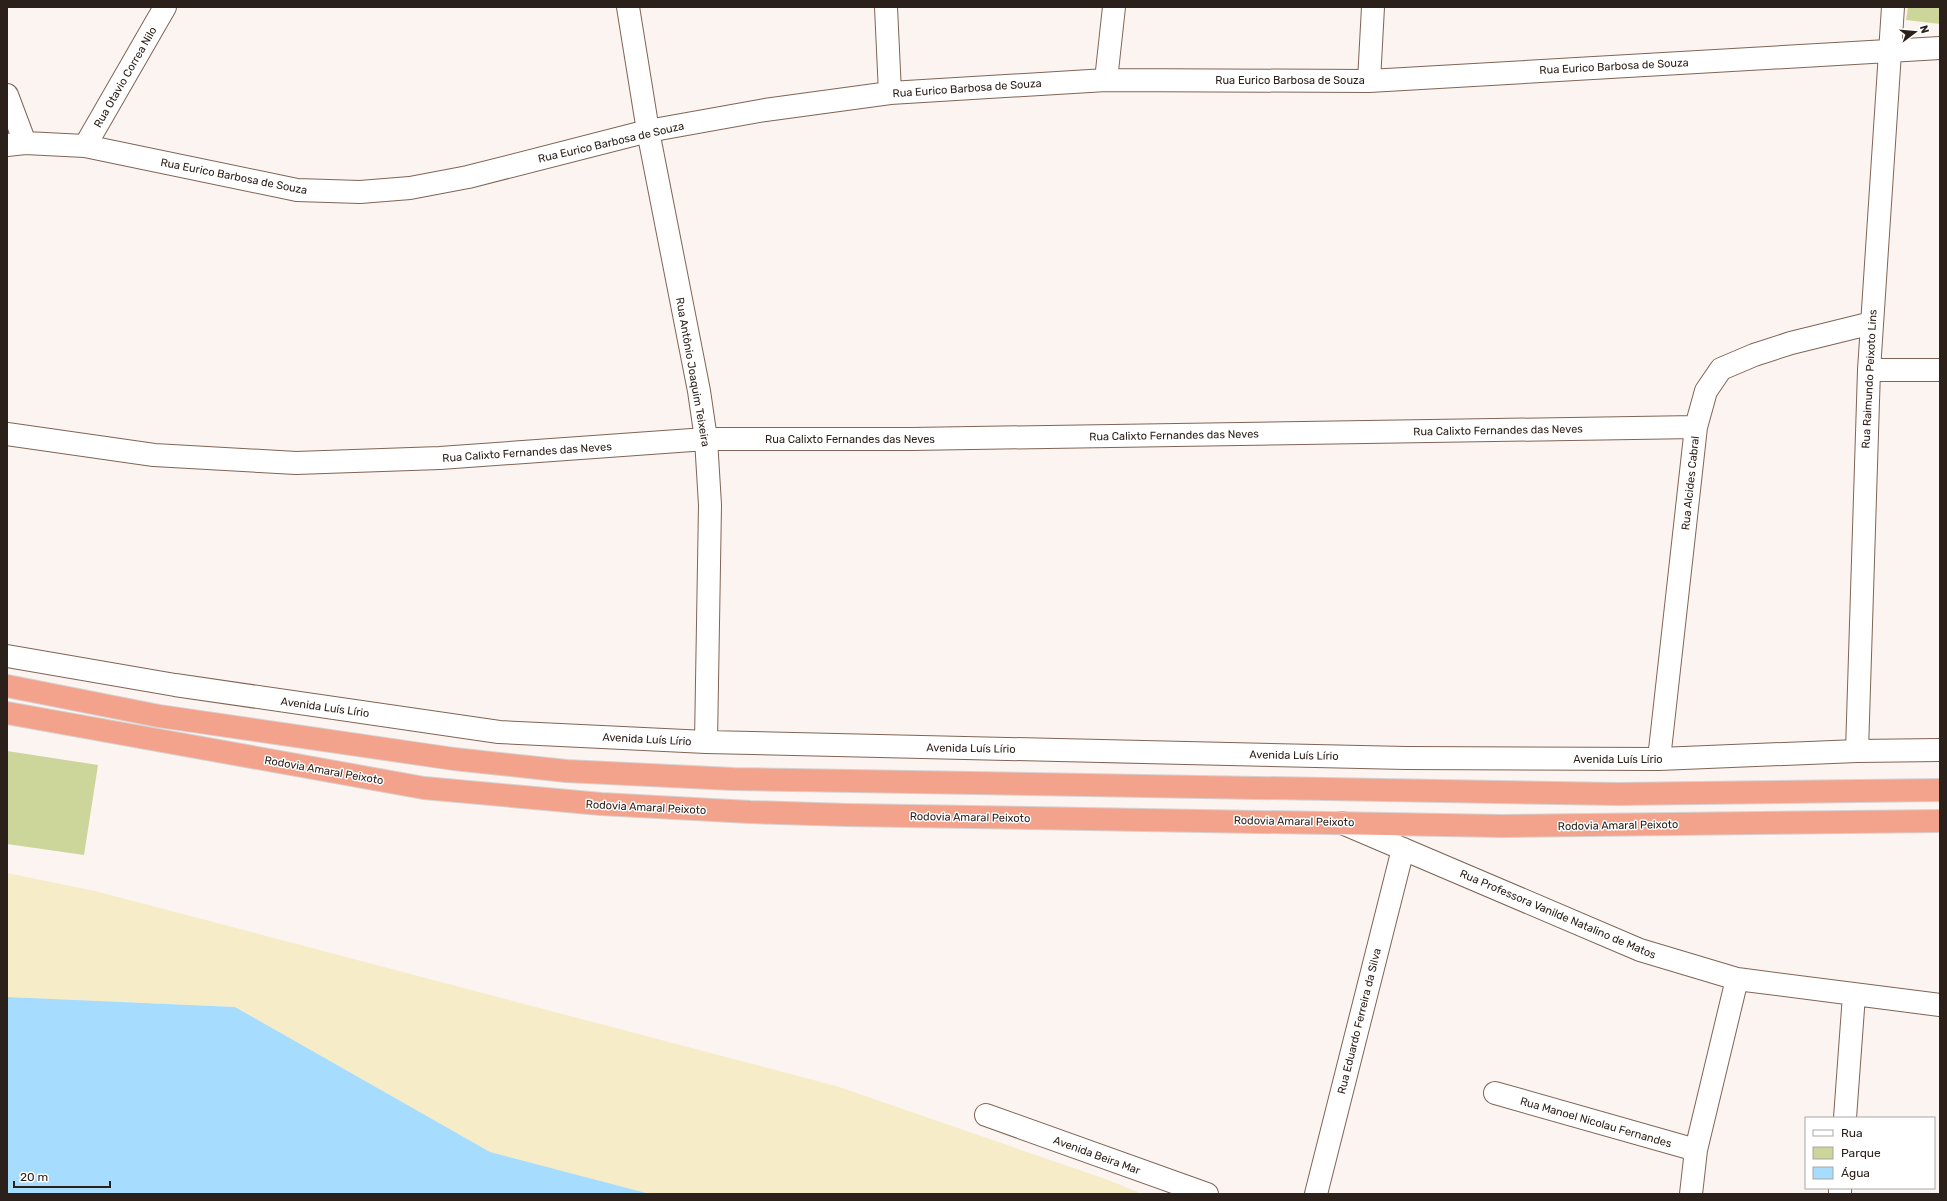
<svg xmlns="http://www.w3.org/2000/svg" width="1947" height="1201" font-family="Rubik,sans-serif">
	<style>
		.green { fill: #ccd59a }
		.sand { fill: #f6ecc7 }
		.water { fill: #a6dcfd }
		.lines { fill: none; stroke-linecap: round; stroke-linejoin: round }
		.minor-casing { stroke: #806455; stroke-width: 24 }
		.highway-casing { stroke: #d5d2d1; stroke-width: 24 }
		.minor { stroke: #fff; stroke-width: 22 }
		.highway { stroke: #f3a28c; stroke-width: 22 }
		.labels { text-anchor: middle; stroke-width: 3; stroke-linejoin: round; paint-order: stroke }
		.street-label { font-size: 11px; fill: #2c201a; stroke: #fff }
	</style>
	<rect width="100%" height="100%" fill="#fbf4f1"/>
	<path class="green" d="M1908,7H1940V24L1906,20Z
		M7,751L98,765L84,855L7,844Z"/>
	<path class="sand" d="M7,873L95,891L836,1086L1111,1181L1142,1194H650L490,1152L235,1007L7,997Z"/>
	<path class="water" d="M7,997L235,1007L490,1152L650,1194H7Z"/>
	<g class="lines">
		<g class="minor-casing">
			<path id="minor" d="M628,7L648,131L699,391L706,439L710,505L706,742
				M886,7L890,93
				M1106,80L1114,7
				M1369,81L1373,7
				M7,95L25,143
				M7,145L25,143L85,146L297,190L360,192L410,188L468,177L648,131L765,110L890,93L1106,80L1369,81L1940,48
				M85,146L165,7
				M1869,370H1940
				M7,434L154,455L296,463L440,458L706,439H911L1696,427
				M7,656L175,685L499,732L706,742L1406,758L1659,759L1857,751L1940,750
				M1857,751L1869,370L1893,7
				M1659,759L1696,427L1706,391L1721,369L1754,355L1791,343L1872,323
				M1342,823L1640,950L1737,979L1940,1005
				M1495,1093L1696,1150
				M986,1115L1207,1194
				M1845,1118L1854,995
				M1316,1194L1403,849
				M1691,1194L1696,1150L1737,979
				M1840,1194V1188"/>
		</g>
		<g class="highway-casing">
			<path id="highway" d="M7,686L159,716L454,759L566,771L733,779L1618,794L1940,790
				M7,713L424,788L601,804L750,812L847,815L1502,826L1940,821"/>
		</g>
		<use href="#minor" class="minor"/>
		<use href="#highway" class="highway"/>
	</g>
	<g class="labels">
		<g class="street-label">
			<text transform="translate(1614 66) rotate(-3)" y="4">Rua Eurico Barbosa de Souza</text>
			<text transform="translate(125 77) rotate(-60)" y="4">Rua Otavio Correa Nilo</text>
			<text x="1290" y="84">Rua Eurico Barbosa de Souza</text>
			<text transform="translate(967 88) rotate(-4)" y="4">Rua Eurico Barbosa de Souza</text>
			<text transform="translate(611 142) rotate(-13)" y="4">Rua Eurico Barbosa de Souza</text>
			<text transform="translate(234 176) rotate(11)" y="4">Rua Eurico Barbosa de Souza</text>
			<text transform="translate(693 372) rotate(80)" y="4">Rua Antônio Joaquim Teixeira</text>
			<text transform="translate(1869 379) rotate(-87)" y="4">Rua Raimundo Peixoto Lins</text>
			<text transform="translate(1498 430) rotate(-1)" y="4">Rua Calixto Fernandes das Neves</text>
			<text transform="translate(1174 435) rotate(-1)" y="4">Rua Calixto Fernandes das Neves</text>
			<text x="850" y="443">Rua Calixto Fernandes das Neves</text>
			<text transform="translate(527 452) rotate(-4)" y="4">Rua Calixto Fernandes das Neves</text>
			<text transform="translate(1690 483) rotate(-84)" y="4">Rua Alcides Cabral</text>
			<text transform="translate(325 707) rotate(8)" y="4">Avenida Luís Lírio</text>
			<text transform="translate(647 739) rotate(3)" y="4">Avenida Luís Lírio</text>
			<text transform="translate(971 748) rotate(1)" y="4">Avenida Luís Lírio</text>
			<text transform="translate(1294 755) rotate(1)" y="4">Avenida Luís Lírio</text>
			<text x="1618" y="763">Avenida Luís Lírio</text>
			<text transform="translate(324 770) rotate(10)" y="4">Rodovia Amaral Peixoto</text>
			<text transform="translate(646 807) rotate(3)" y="4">Rodovia Amaral Peixoto</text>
			<text transform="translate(970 817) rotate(1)" y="4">Rodovia Amaral Peixoto</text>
			<text transform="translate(1294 821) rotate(1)" y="4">Rodovia Amaral Peixoto</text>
			<text transform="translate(1618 825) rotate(-1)" y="4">Rodovia Amaral Peixoto</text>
			<text transform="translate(1558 914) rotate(23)" y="4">Rua Professora Vanilde Natalino de Matos</text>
			<text transform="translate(1359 1021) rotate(-76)" y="4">Rua Eduardo Ferreira da Silva</text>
			<text transform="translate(1596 1122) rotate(16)" y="4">Rua Manoel Nicolau Fernandes</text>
			<text transform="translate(1097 1155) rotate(20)" y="4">Avenida Beira Mar</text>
		</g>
	</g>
	<rect width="1947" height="1201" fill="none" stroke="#2c201a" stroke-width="16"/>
	<rect x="1805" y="1117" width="130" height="72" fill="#ffffff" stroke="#aba6a3"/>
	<rect x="1813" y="1130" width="20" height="6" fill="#ffffff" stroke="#aba6a3"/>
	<text x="1841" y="1137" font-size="12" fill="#2c201a">Rua</text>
	<rect x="1813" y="1147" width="20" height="12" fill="#ccd59a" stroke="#aba6a3"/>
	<text x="1841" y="1157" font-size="12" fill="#2c201a">Parque</text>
	<rect x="1813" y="1167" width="20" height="12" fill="#a6dcfd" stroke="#aba6a3"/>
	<text x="1841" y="1177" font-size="12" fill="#2c201a">Água</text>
	<g transform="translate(1915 32) rotate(74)" stroke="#ffffff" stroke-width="3" paint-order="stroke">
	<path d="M0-3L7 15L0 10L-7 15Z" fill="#2c201a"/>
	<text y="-6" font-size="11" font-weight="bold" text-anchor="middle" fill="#2c201a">N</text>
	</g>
	<path d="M14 1181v6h96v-6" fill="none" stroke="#2c201a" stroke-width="2"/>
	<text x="20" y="1181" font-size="12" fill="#2c201a" stroke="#ffffff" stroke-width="3" paint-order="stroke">20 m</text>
</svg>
